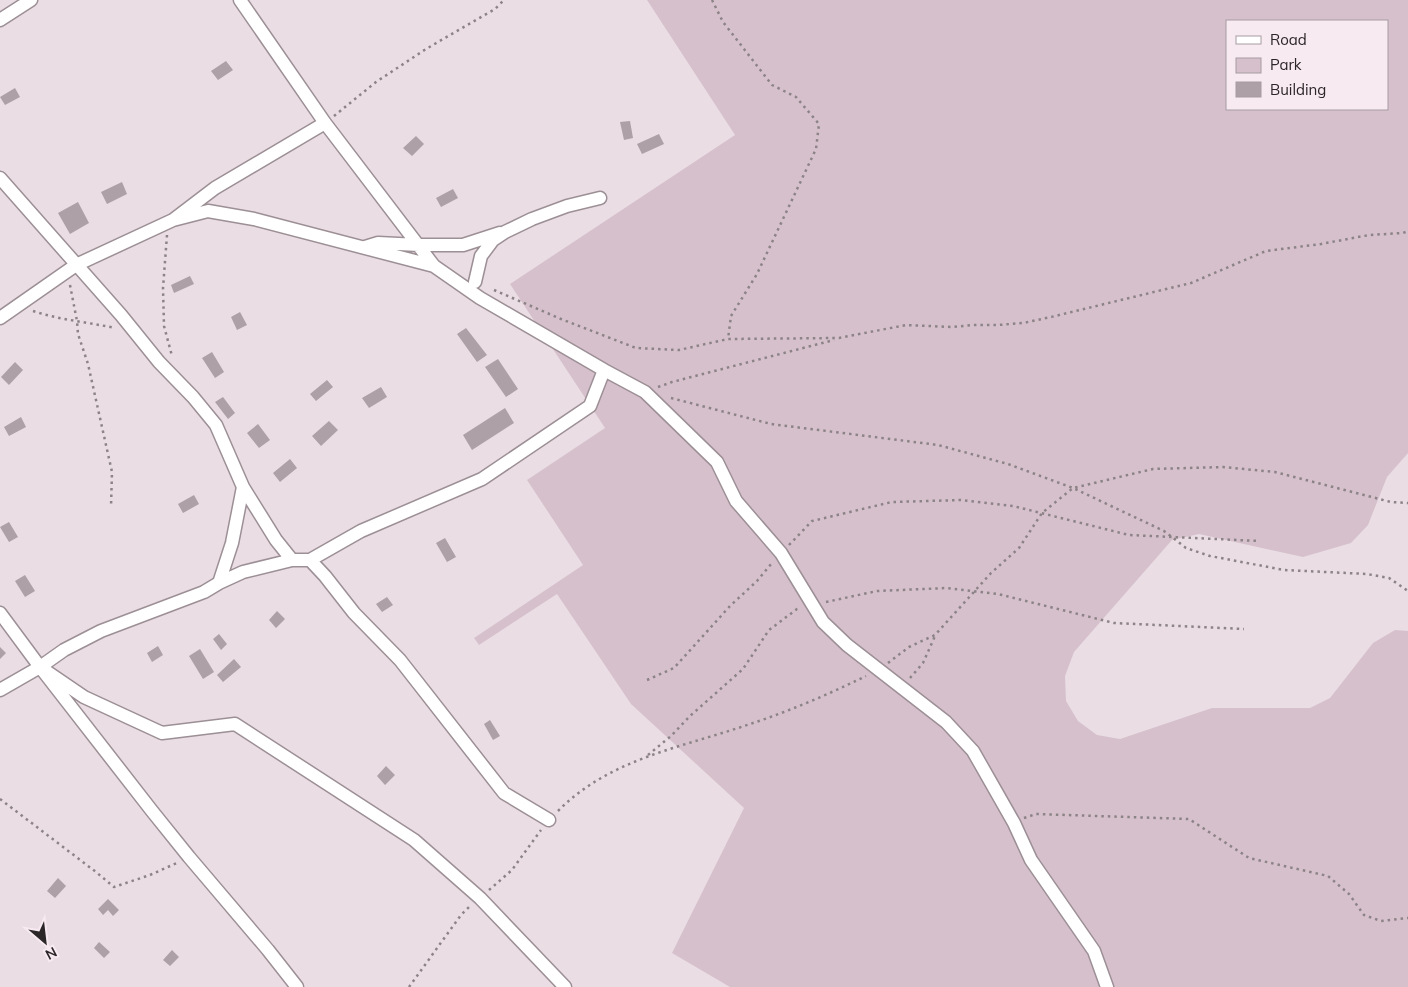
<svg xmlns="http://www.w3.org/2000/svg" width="1408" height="987" font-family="Mulish,sans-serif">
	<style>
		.green { fill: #d6c0cc; fill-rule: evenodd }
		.building { fill: #ada0a7 }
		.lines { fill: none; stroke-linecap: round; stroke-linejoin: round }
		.minor-casing { stroke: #9c8f95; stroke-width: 15 }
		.path { stroke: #8c8387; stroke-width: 2.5; stroke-dasharray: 2.5 4; stroke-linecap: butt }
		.minor { stroke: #fff; stroke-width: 12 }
	</style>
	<rect width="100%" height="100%" fill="#eadde4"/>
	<path class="green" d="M647,0H1408V453L1387,477L1368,525L1351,543L1303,557L1199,534L1172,540L1074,652L1065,676L1066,701L1078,721L1097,735L1120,739L1212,708H1310L1330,698L1373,643L1395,630L1408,631V987H730L672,953L744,808L631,704L557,594L479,645L474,638L583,565L527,480L605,428L510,284L735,135ZM1227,21H1387V109H1227Z"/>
	<path class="building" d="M226,61L233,70L218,80L211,71Z
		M15,88L20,97L5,105L0,97Z
		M630,121L633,138L624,140L620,122Z
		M659,134L664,144L642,154L637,144Z
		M416,136L424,144L412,156L403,148Z
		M122,182L127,194L107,204L101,192Z
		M453,189L458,198L441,207L436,198Z
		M78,202L89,223L70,234L58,213Z
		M190,276L194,284L174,293L171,285Z
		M240,312L247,325L237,330L231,317Z
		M466,328L487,355L477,362L457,334Z
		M212,352L224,372L215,378L202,358Z
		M498,359L518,389L506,397L485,367Z
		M15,362L23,370L9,385L1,377Z
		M327,380L333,387L316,401L310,394Z
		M381,387L387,397L369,408L362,398Z
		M223,397L235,413L228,419L215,402Z
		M505,408L514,423L472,450L463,435Z
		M21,417L26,427L9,436L4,427Z
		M329,421L338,430L321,446L312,436Z
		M258,424L270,440L259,448L247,433Z
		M290,459L297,468L280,482L273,473Z
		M194,495L199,504L183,513L178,504Z
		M9,522L18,537L9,542L0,527Z
		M445,538L456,557L447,562L436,543Z
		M25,575L35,591L25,597L15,581Z
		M387,597L393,605L382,612L376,604Z
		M277,611L285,619L276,628L269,620Z
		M219,634L227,644L221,650L213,639Z
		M158,646L163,655L152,662L147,653Z
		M0,647L6,653L0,659Z
		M200,649L214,672L203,679L189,656Z
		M234,659L241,667L223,682L217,675Z
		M490,720L500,736L493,740L484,724Z
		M386,766L395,775L385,785L377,776Z
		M58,878L66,886L55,898L47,891Z
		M108,899L119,910L113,916L108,910L103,915L98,909Z
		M99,942L110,952L104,958L94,948Z
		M172,950L179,957L170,966L163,960Z"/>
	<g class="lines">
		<g class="minor-casing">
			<path id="minor" d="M240,0L325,123L434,266
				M0,20L31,0
				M0,178L121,315L159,362L193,397L216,425L243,487L276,540L292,560
				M173,220L208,211L254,219L434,266L480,298L604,370L645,392L717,462L736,501L781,553L823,622L847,645L946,722L973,751L1014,823L1031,860L1094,951L1107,987
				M365,247L378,243L419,245H463L500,233
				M475,282L481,256L493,240L505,232L532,219L567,206L600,198
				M0,318L76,265L173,220L215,188L325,123
				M310,560L325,576L354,613L400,660L504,793L549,820
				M219,583L232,543L243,487
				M0,613L40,667L152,811L189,857L268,950L297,987
				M40,667L84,697L162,733L235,724L414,840L480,898L565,987
				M0,690L40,667L64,650L101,631L204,592L219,583L243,572L292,560H310L361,531L482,479L590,406L604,370"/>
		</g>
		<path class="path" d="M712,0L723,22L772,85L796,97L819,124L816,149L757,274L731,316L728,339
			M334,116L376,82L426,49L495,9L504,0
			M167,235L163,288L164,326L172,356
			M70,285L77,321L78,334L88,364L112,472L111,507
			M494,290L561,319L636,348L679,350L728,339L839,338L906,325L951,327L974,325H998L1023,323L1051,317L1191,283L1266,251L1321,244L1369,235L1403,233L1408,231
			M33,311C60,320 87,322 115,328
			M658,387L672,382L834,340
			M671,398L771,424L938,445L1008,464L1073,488L1164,531L1186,548L1210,556L1284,570L1367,574L1389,578L1408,591
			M789,545L812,521L892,502L961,500L1013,506L1129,535L1259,541
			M826,602L877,591L947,588L998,594L1114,623L1244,629
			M888,663L909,647L935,635L991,573L1019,548L1042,513L1073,488L1153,469L1223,467L1275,472L1391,502L1408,503
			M910,678L923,663L935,636
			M647,680L674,668L730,606L757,581L772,563
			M648,755L671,736L690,716L743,669L769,630L797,609L801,608
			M0,799L96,872L114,887L150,875L179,862
			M558,811C610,758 684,747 750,724C790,711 829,694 866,676
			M1024,818L1036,814L1189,819L1249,858L1328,876L1349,894L1364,915L1381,921L1408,918
			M489,890L512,870L541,830
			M409,987L461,915L470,906"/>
		<use href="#minor" class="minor"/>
	</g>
	<rect x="1226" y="20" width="162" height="90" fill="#f8eaf1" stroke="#a69ca1"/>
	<rect x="1236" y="36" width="25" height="8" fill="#ffffff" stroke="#a69ca1"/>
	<text x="1270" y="45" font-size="15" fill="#2b2628">Road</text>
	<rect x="1236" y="58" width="25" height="15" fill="#d6c0cc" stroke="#a69ca1"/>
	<text x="1270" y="70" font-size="15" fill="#2b2628">Park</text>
	<rect x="1236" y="82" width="25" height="15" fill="#ada0a7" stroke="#a69ca1"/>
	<text x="1270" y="95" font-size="15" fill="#2b2628">Building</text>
	<g transform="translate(45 942) rotate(152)" stroke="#f8eaf1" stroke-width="4" paint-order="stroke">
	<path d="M0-4L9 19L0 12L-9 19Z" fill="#2b2628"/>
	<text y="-8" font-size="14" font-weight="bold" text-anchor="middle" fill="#2b2628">N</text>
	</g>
</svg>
